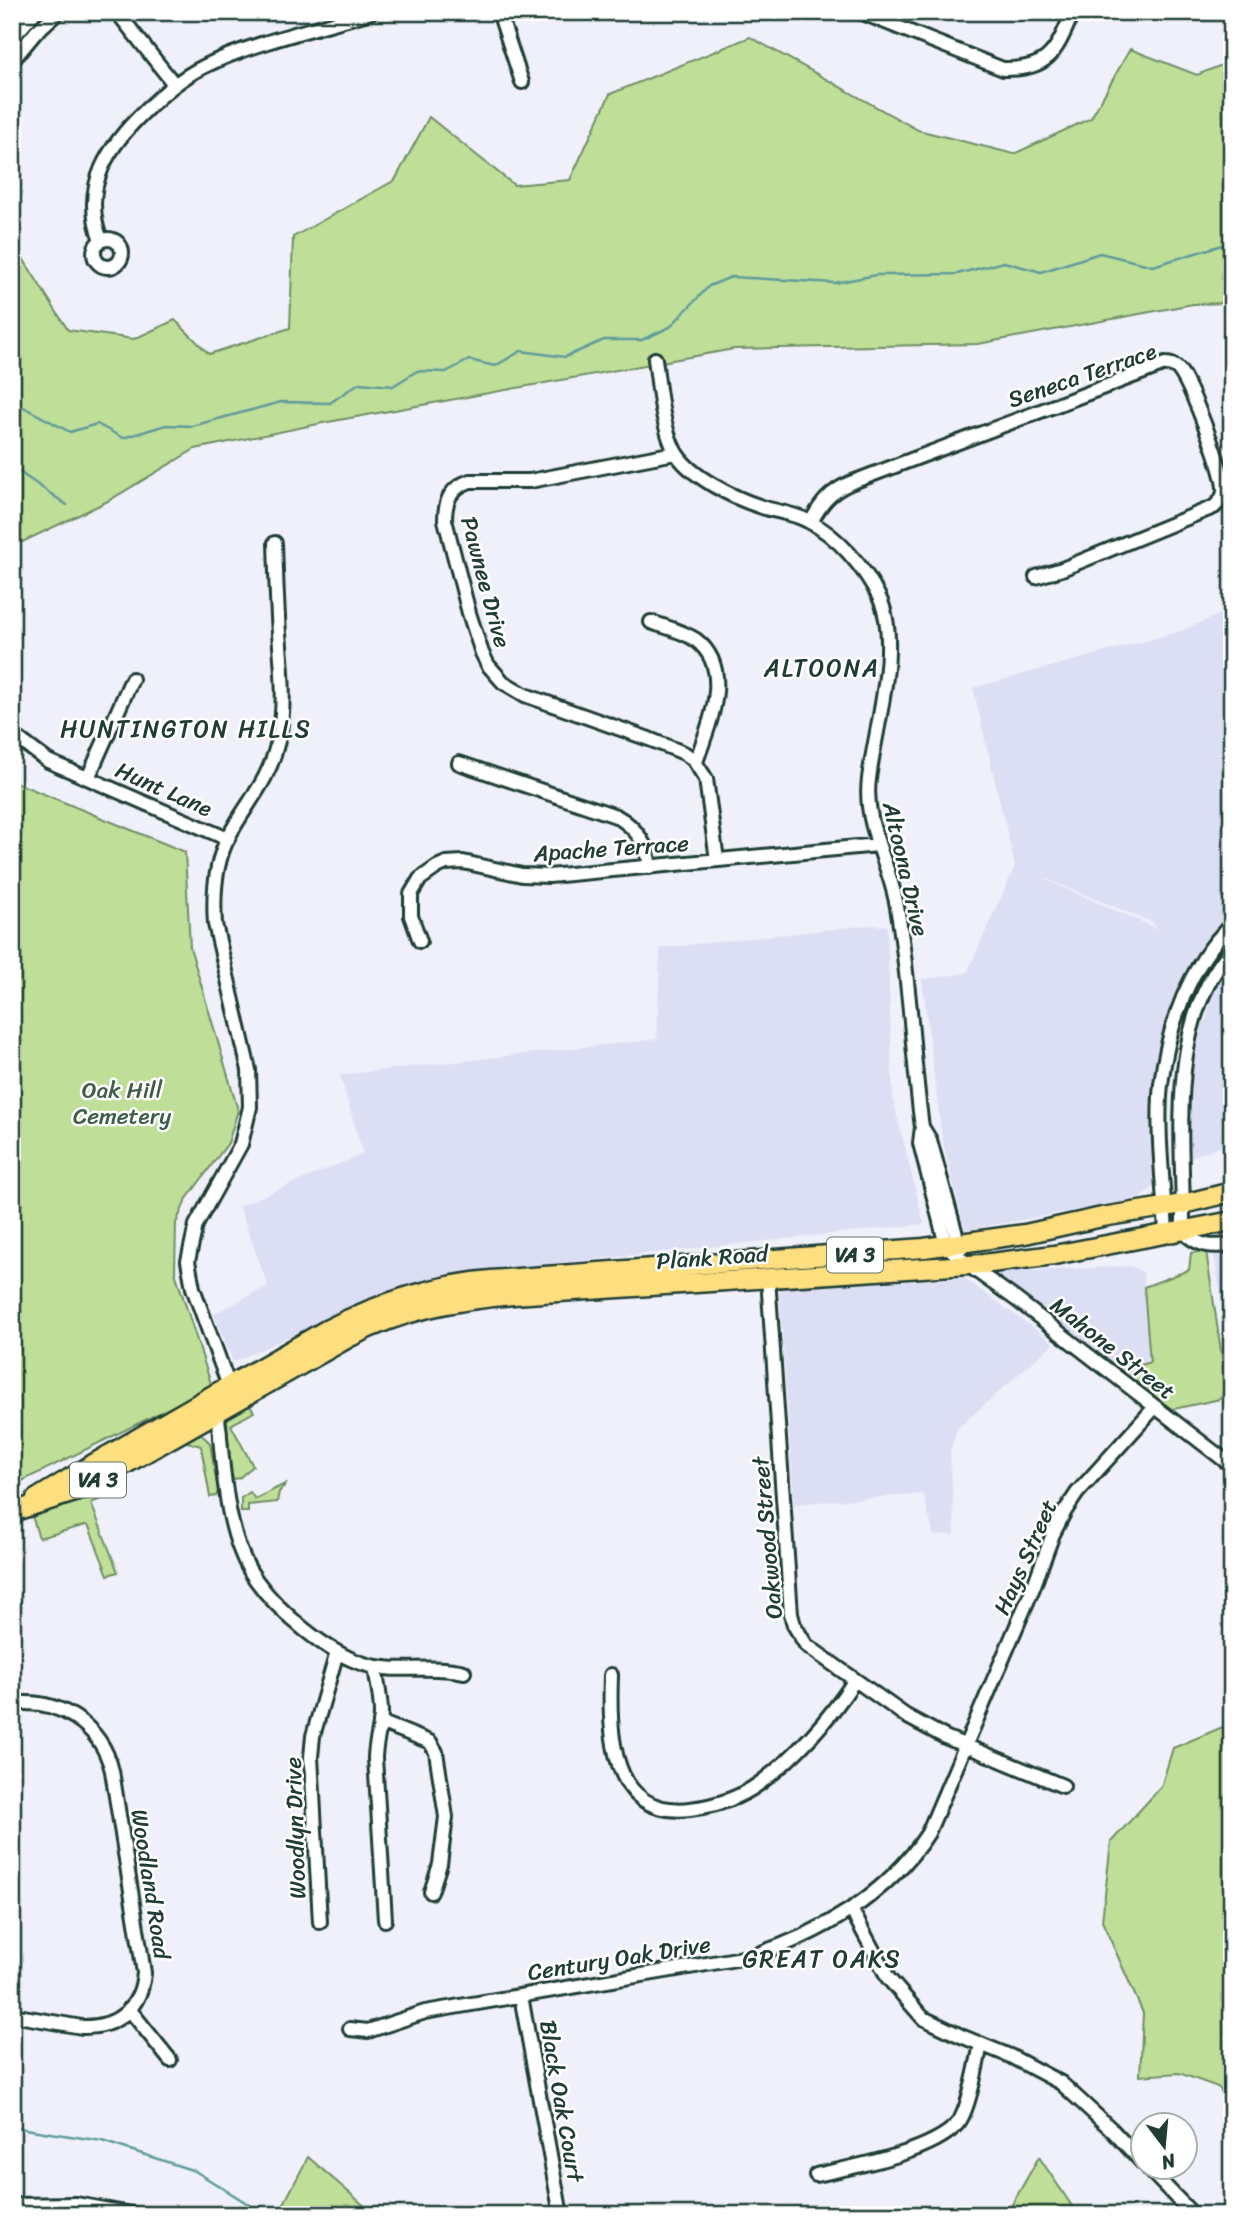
<svg xmlns="http://www.w3.org/2000/svg" width="1244" height="2227" font-family="Sriracha,sans-serif">
	<style>
		.built { fill: #dcdef4; fill-rule: evenodd }
		.green { fill: #bfde97; stroke: #6f8e66; stroke-width: 2 }
		.lines { fill: none; stroke-linecap: round; stroke-linejoin: round }
		.stream { stroke: #5f9c9c; stroke-width: 2.5 }
		.minor-casing { stroke: #1f3d34; stroke-width: 18 }
		.highway-casing { stroke: #1f3d34; stroke-width: 23 }
		.minor { stroke: #fff; stroke-width: 12 }
		.highway { stroke: #fddf80; stroke-width: 18 }
		.labels { text-anchor: middle; stroke-width: 5; stroke-linejoin: round; paint-order: stroke }
		.shield { fill: #fff; stroke: #627771; stroke-width: 2 }
		.shield-label { font-size: 21px; font-weight: bold; fill: #1f3d34 }
		.street-label { font-size: 23px; fill: #1f3d34; stroke: #fff }
		.park-label { font-size: 23px; fill: #3f5d48; stroke: #fff }
		.neighbourhood-label { font-size: 24px; letter-spacing: 2px; fill: #1f3d34; stroke: #fff }
	</style>
	<rect width="100%" height="100%" fill="#eff0fa"/>
	<filter id="ink" filterUnits="userSpaceOnUse"><feTurbulence type="fractalNoise" baseFrequency=".0143" numOctaves="2"/><feDisplacementMap in="SourceGraphic" scale="14" xChannelSelector="R" yChannelSelector="G"/><feConvolveMatrix kernelMatrix="1 2 1 2 8 2 1 2 1" color-interpolation-filters="sRGB"/></filter>
	<g filter="url(#ink)">
		<path class="built" d="M1232,609V917L1201,949L1183,983L1159,1060L1155,1184L1141,1198L965,1230L942,1138L922,979L967,973L1015,866L973,688L1178,632ZM1046,879L1152,922L1158,929L1046,880Z
			M871,925L887,926L893,1100L924,1224L523,1267L399,1287L233,1362L214,1314L268,1286L239,1206L363,1154L340,1075L657,1039L660,948Z
			M1232,958V1142L1188,1158L1187,1093L1196,1032L1200,1023L1206,1021L1213,988Z
			M1232,1253V1361L1214,1256Z
			M1131,1266L1143,1272L1150,1362L1130,1369L1129,1374L995,1273Z
			M964,1278L1054,1343L957,1429L950,1452L955,1534L934,1536L923,1494L794,1504L779,1289Z"/>
		<path class="green" d="M750,37L918,130L1014,154L1091,118L1130,49L1197,75L1232,61V303L1193,304L978,344L734,349L328,422L195,449L108,501L12,547V241L68,330L134,339L175,320L209,354L290,328L293,237L395,180L429,117L514,185L570,180L610,94Z
			M12,781L185,852L190,947L238,1110L228,1143L186,1200L176,1223L175,1272L212,1387L12,1486Z
			M1206,1251L1227,1391L1220,1399L1169,1410L1132,1381L1130,1369L1150,1362L1144,1287L1189,1270L1191,1253Z
			M248,1403L254,1412L231,1425L253,1466L239,1478L234,1479L230,1474L227,1420L231,1414Z
			M192,1435H202L210,1443L218,1491L216,1496L210,1497L201,1446L180,1440Z
			M287,1483L279,1492L277,1502L248,1505V1512H241V1498L250,1492L255,1499Z
			M99,1487L104,1498L91,1503L118,1572L108,1575L89,1527L86,1525L39,1538L32,1516Z
			M1232,1723V2105L1218,2087L1179,2073L1140,2076L1143,2013L1102,1921L1111,1842L1161,1787L1173,1748Z
			M308,2157L375,2215H278Z
			M1039,2157L1078,2215H1000L1010,2208Z"/>
		<g class="lines">
			<path class="stream" d="M12,401L70,432L97,424L123,438L166,425L192,426L281,402L330,403L359,383L393,386L417,371L446,372L469,360L495,366L521,351L565,357L604,340H642L670,327L709,286L731,277L835,283L876,275L957,274L1004,262L1041,272L1100,253L1153,266L1232,242
				M12,467L67,505
				M12,2127L102,2141L195,2171L266,2215"/>
			<g class="minor-casing">
				<path id="minor" d="M117,12L174,84
					M499,12L522,82
					M860,12L1003,69C1050,70 1056,51 1073,12
					M12,38L35,12
					M12,61L36,32L58,12
					M94 253a14 14 0 1 1 28 0a14 14 0 1 1-28 0Z
					M101,240C80,186 109,145 147,109C165,92 181,78 203,67C251,43 319,28 371,12
					M655,359C659,387 662,427 675,451C688,476 736,499 762,507C777,512 793,513 808,521C837,535 865,568 879,597C902,643 875,728 869,779C863,825 890,863 897,907C910,980 912,1054 922,1127L920,1143L946,1245L968,1265L1017,1300L1232,1466
					M675,453L530,481H470C450,488 445,501 445,520L469,613L482,653L488,665L503,682L525,695L649,739L684,753L693,759L706,779L717,860
					M811,522C821,503 830,492 850,483L1165,364C1171,364 1175,365 1179,370C1191,385 1223,469 1224,488C1225,496 1220,502 1214,507L1062,569L1036,577
					M275,543C276,574 277,604 279,634C282,669 286,706 278,741C268,784 248,800 229,836C215,862 213,895 215,924L249,1070L250,1107L241,1144L196,1225L188,1261L193,1288L229,1386C226,1394 220,1403 218,1411C217,1418 220,1429 220,1437C224,1482 229,1543 256,1580C278,1611 327,1653 364,1664C396,1674 431,1664 464,1672
					M651,622C665,627 683,631 696,640C735,670 708,726 696,762
					M12,734L48,761L228,839
					M459,763L616,816C636,827 647,843 650,867
					M88,778L132,679
					M420,941L411,916V894L420,879L437,867L446,863L463,862L522,875L549,876L878,845
					M1232,949C1165,1025 1184,1139 1183,1231C1198,1247 1211,1247 1232,1245
					M922,1127L930,1140L960,1249
					M1166,1234C1164,1187 1156,1130 1161,1084C1168,1026 1189,965 1232,924
					M768,1278L791,1614L794,1625L806,1645L906,1716L945,1737L1063,1786
					M375,1667C377,1682 381,1698 381,1713C381,1728 375,1743 375,1758L385,1920
					M611,1675C609,1733 610,1818 690,1809C715,1806 740,1798 760,1783C798,1755 829,1719 855,1680
					M12,1704C58,1698 101,1724 112,1771L144,1973C141,2008 117,2028 82,2027L12,2015
					M380,1722L430,1742L436,1752L446,1817L440,1864L431,1892
					M851,1909L888,1978L923,2018L961,2036L1010,2056L1061,2083L1111,2129L1142,2162
					M320,1922L311,1757L313,1736L337,1652
					M521,1996L561,2215
					M129,2009L170,2060
					M350,2029L368,2031L425,2012L748,1957C818,1936 888,1895 928,1833L1033,1588L1053,1534L1065,1511L1077,1493L1155,1407
					M1148,2168L1193,2215
					M816,2175C853,2167 934,2152 958,2123C969,2110 977,2063 981,2044
					M12,2205L76,2204L137,2215"/>
			</g>
			<g class="highway-casing">
				<path id="highway" d="M36,1499L93,1464L326,1330C379,1303 432,1285 491,1280L924,1248L1025,1234L1102,1217L1183,1204L1232,1192
					M12,1512L78,1491L350,1337C402,1310 455,1300 513,1295L983,1264L1054,1255L1232,1221"/>
			</g>
			<use href="#minor" class="minor"/>
			<use href="#highway" class="highway"/>
		</g>
	</g>
	<g class="labels">
		<g class="shield">
			<rect x="827" y="1237.5" width="56" height="35" rx="5"/>
			<rect x="70" y="1462.5" width="56" height="35" rx="5"/>
		</g>
		<g class="shield-label">
			<text x="855" y="1262">VA 3</text>
			<text x="98" y="1487">VA 3</text>
		</g>
		<g class="street-label">
			<text transform="translate(1082 375) rotate(-19)" y="8">Seneca Terrace</text>
			<text transform="translate(486 582) rotate(75)" y="8">Pawnee Drive</text>
			<text transform="translate(164 789) rotate(24)" y="8">Hunt Lane</text>
			<text transform="translate(611 848) rotate(-4)" y="8">Apache Terrace</text>
			<text transform="translate(906 869) rotate(77)" y="8">Altoona Drive</text>
			<text transform="translate(712 1257) rotate(-4)" y="8">Plank Road</text>
			<text transform="translate(1113 1348) rotate(38)" y="8">Mahone Street</text>
			<text transform="translate(767 1538) rotate(-95)" y="8">Oakwood Street</text>
			<text transform="translate(1025 1557) rotate(-66)" y="8">Hays Street</text>
			<text transform="translate(295 1828) rotate(-92)" y="8">Woodlyn Drive</text>
			<text transform="translate(151 1884) rotate(81)" y="8">Woodland Road</text>
			<text transform="translate(619 1958) rotate(-9)" y="8">Century Oak Drive</text>
			<text transform="translate(562 2101) rotate(80)" y="8">Black Oak Court</text>
		</g>
		<g class="park-label">
			<text x="122" y="1098">Oak Hill<tspan x="122" dy="26">Cemetery</tspan></text>
		</g>
		<g class="neighbourhood-label">
			<text x="822" y="676">ALTOONA</text>
			<text x="186" y="737">HUNTINGTON HILLS</text>
			<text x="822" y="1967">GREAT OAKS</text>
		</g>
	</g>
	<rect width="1244" height="2227" fill="none" stroke="#fff" stroke-width="42"/>
	<rect x="21" y="21" width="1202" height="2185" fill="none" stroke="#1f3d34" stroke-width="2.5" filter="url(#ink)"/>
	<g transform="translate(1164 2146) rotate(164)"><circle r="33" fill="#ffffff" stroke="#a5b1ae" stroke-width="2"/>
	<path d="M0-5L12 26L0 18L-12 26Z" fill="#1f3d34"/>
	<text y="-10" font-size="19" font-weight="bold" text-anchor="middle" fill="#1f3d34">N</text>
	</g>
</svg>
